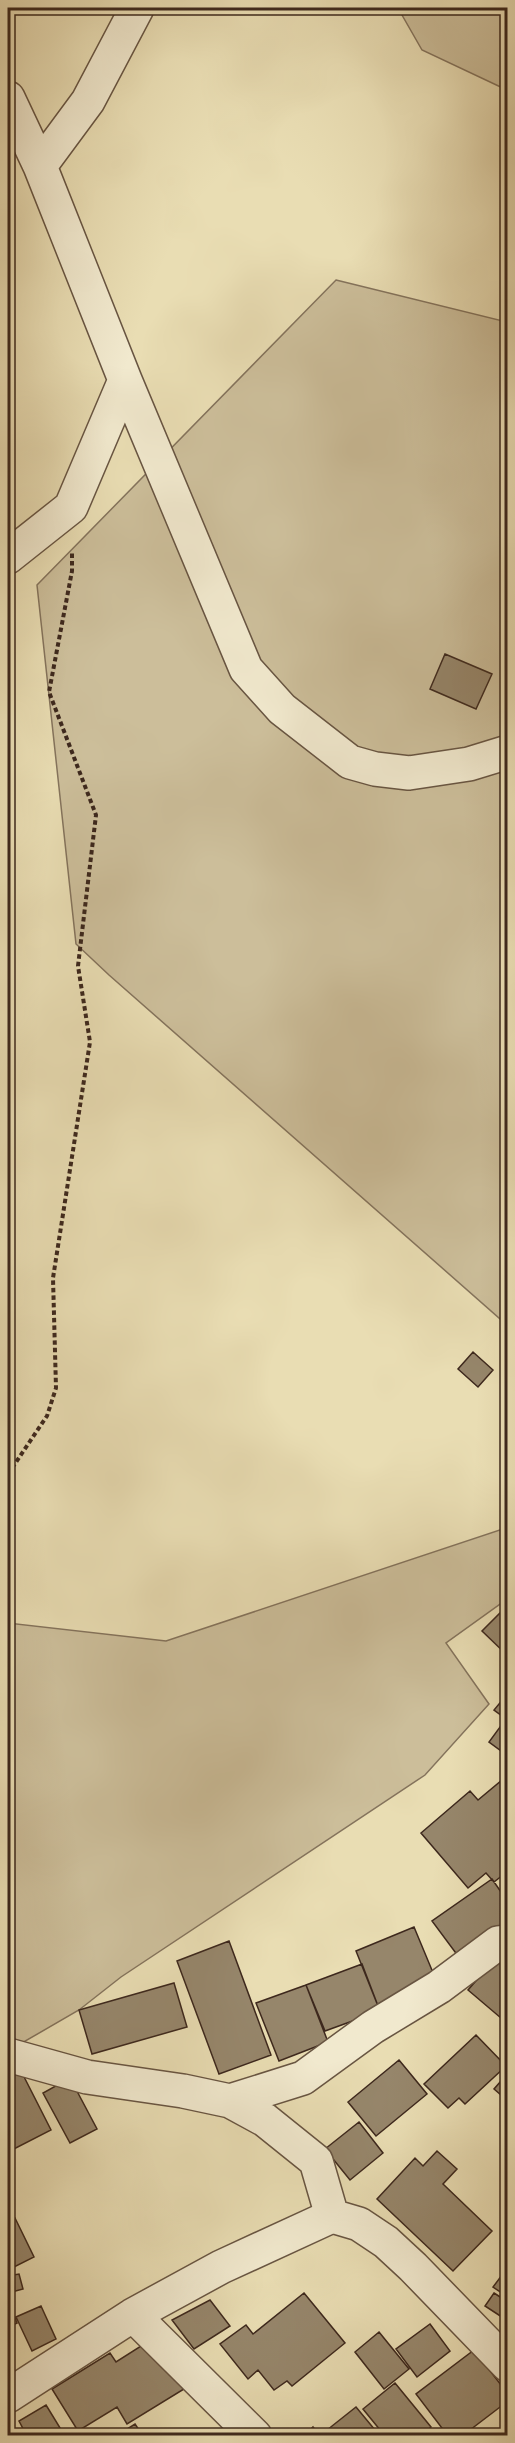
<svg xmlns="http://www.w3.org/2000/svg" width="515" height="2443" font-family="'IM FELL English',serif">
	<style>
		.green { fill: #ccbe9a; stroke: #84735c; stroke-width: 1.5 }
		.building { fill: #96866b; stroke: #3d281d; stroke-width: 1.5 }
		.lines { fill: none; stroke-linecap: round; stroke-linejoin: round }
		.minor-casing { stroke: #685542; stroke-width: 36 }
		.path { stroke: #3d281d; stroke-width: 4; stroke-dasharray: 4.5 3; stroke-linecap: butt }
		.minor { stroke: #f1e9ce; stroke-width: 33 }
	</style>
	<rect width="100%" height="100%" fill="#e9ddb3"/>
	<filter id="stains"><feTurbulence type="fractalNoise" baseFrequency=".00333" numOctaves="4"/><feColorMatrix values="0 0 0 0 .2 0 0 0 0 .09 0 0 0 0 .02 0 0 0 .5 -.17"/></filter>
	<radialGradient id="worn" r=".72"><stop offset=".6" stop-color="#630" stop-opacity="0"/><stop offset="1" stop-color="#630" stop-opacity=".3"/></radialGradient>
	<path class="green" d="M398,8H507V90L422,50Z
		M336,280L507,322V1325L109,975L76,944L37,585Z
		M507,1521V1599L446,1643L489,1704L425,1775L121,1977L79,2010L8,2051V1623L166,1641L506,1528Z"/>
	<path class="building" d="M445,654L492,674L476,709L430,689Z
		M473,1352L493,1370L478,1387L458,1369Z
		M506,1607L508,1608V1656L482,1631Z
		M508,1693V1756L489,1742L506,1719L494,1710Z
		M508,1775V1871L494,1882L486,1873L468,1888L421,1833L470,1791L478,1800Z
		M492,1879L508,1902V1927L461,1960L432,1921Z
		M414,1927L439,1987L380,2011L356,1951Z
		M229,1941L271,2055L219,2074L177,1961Z
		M501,1952L508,1957V2024L468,1990Z
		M362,1964L380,2011L325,2031L306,1985Z
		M174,1983L187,2027L92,2054L79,2010Z
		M306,1985L328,2042L279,2061L256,2003Z
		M476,2035L506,2066L465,2104L459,2098L448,2108L424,2084Z
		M399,2060L427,2094L376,2136L348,2102Z
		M17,2063L51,2130L8,2152V2068Z
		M508,2073V2101L494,2089Z
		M70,2078L97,2129L70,2143L43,2093Z
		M359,2122L383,2153L350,2180L325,2149Z
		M437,2151L457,2169L443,2184L492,2231L453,2271L377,2199L415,2158L423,2166Z
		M15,2218L34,2257L8,2270V2222Z
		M508,2267V2297L493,2287Z
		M19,2274L23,2289L8,2293V2276Z
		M304,2293L345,2343L292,2386L287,2381L274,2390L258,2370L248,2379L220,2344L246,2325L253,2334Z
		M494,2293L508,2302V2321L485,2306Z
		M210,2300L230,2326L194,2349L172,2320Z
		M8,2301L17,2323L8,2327Z
		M41,2306L56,2339L32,2351L16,2317Z
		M430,2324L450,2351L417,2377L396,2349Z
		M379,2332L409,2369L384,2389L355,2352Z
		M152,2339L184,2389L127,2424L117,2407L78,2431L52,2389L110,2353L116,2362Z
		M474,2350L508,2394V2401L462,2436H448L416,2394Z
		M395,2383L431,2427L421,2436H385L363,2409Z
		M46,2405L65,2436H27L19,2421Z
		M356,2407L380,2436H332L327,2430Z
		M135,2424L143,2436H116Z
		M313,2427L320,2436H304Z"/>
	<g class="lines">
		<g class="minor-casing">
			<path id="minor" d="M8,98L40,166L125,380L246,669L282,709L350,762L375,769L409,773L469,764L508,752
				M40,166L88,101L137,8
				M8,557L71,507L125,380
				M8,2055L87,2077L183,2091L230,2101L265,2120L316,2161L332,2216
				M230,2101L303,2078L373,2027L439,1987L498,1943L508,1942
				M133,2315L255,2436
				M8,2396L133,2315L221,2267L332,2216L359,2224L386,2242L413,2267L508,2365"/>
		</g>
		<path class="path" d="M8,1474L47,1416L56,1388L53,1278L90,1042L78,966L96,815L49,692L72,571V553"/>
		<use href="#minor" class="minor"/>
	</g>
	<rect width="515" height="2443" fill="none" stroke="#e9ddb3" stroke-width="30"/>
	<rect x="9" y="9" width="497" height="2425" fill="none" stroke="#3d281d" stroke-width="3"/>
	<rect x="15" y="15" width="485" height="2413" fill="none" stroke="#3d281d" stroke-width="1.5"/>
	<rect width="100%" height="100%" filter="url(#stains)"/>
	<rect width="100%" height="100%" fill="url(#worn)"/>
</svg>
